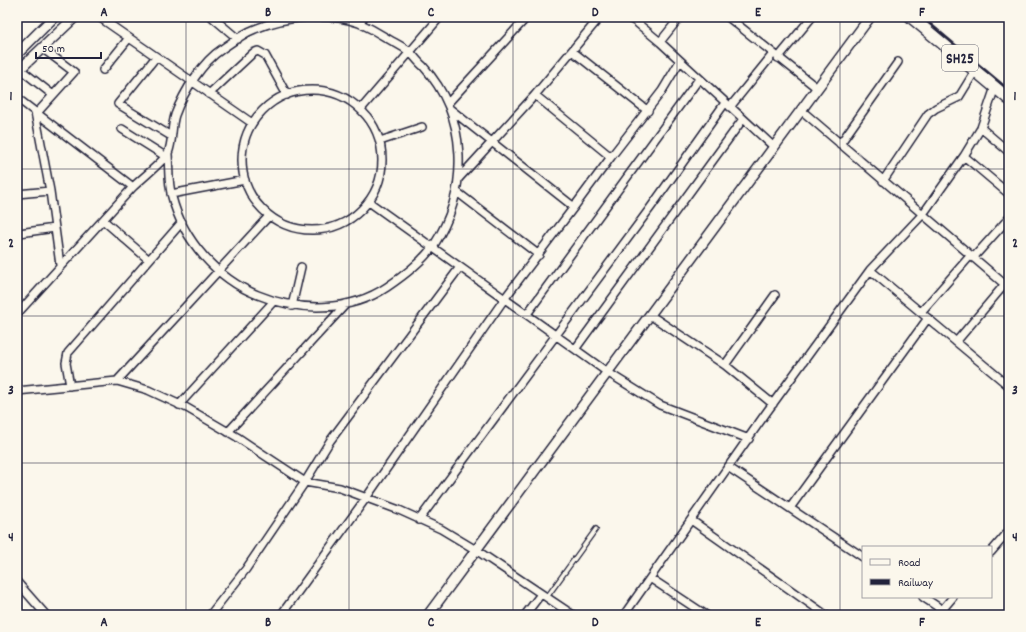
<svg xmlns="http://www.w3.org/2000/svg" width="1026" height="632" font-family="Dekko,sans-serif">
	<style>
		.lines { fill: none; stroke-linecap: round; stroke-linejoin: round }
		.lane-casing { stroke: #22223b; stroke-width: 6 }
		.street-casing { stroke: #22223b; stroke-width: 10 }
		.secondary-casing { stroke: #22223b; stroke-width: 12 }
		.primary-casing { stroke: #22223b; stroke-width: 14 }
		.lane { stroke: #fbf7ec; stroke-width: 3.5 }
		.street { stroke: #fbf7ec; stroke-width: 7 }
		.secondary { stroke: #fbf7ec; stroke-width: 9 }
		.primary { stroke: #fbf7ec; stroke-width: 11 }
		.rail { stroke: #22223b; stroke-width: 2.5 }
		.grid { fill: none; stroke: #22223b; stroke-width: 1; stroke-opacity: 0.55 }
		.labels { text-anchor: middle; stroke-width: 4; stroke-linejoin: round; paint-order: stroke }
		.shield { fill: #fbf7ec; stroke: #636270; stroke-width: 1 }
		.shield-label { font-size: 15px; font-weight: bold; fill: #22223b }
		.neatline { fill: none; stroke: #22223b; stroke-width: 1.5 }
		.grid-label { font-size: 13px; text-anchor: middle; font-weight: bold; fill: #22223b }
	</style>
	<rect width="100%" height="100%" fill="#fbf7ec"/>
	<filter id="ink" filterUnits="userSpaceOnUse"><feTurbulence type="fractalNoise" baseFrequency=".025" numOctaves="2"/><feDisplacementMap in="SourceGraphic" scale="8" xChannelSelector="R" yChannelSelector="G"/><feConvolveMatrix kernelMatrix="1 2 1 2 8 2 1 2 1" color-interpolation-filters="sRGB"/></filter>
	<g filter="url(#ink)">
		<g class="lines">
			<g class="lane-casing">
				<path id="lane" d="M547,597L596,529"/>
			</g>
			<g class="street-casing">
				<path id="street" d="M99,17L252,123
					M212,17L238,39
					M627,17L636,22L660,42L774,147
					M728,17L817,88
					M359,23L364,17
					M660,42L680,17
					M572,51L648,111
					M156,57L118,104L171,136
					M778,58L812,17
					M20,69L53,95
					M103,70L129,38
					M242 160a70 70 0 1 1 140 0a70 70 0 1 1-140 0Z
					M209,94L253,53L258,51L265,55L287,95
					M535,95L611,157L662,91L680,61
					M17,98L133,187C141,179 164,161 168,153C173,142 171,127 175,115C183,93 202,62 222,49C232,42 244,33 255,29C286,16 327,12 359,23C368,27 377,32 385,37C393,42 402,46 410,52C414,56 418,62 423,66C468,116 470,189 434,245C422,262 405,275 387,287C350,312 299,312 258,295C217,279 183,240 172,197C168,184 169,168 168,154
					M448,103L527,17
					M730,107L773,54
					M361,109L440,17
					M450,109L574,207L611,157
					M801,110L1009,288
					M35,112L50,191L60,265
					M37,113L74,72L42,48
					M981,128L1009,152
					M122,129L165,156
					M380,141L422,127
					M840,144L898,62
					M964,156L1009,194
					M459,178L535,95L600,17
					M883,181L928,114L936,108L959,97L975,71
					M457,192L539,255
					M17,194L50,191
					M171,194L245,180
					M369,202L607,372L660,405L749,439
					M103,220L149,260
					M19,233L55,228
					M973,258L1009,218
					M870,270L1009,386
					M292,306L301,267
					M921,312L971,255
					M17,314L133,187
					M527,314L699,79
					M650,315L725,365L773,404
					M956,342L1005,284
					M576,348L743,119
					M725,365L775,295
					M117,381L269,216
					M70,386L66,363L68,353L182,222
					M17,391L117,381L148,390L187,408L237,437L305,482L340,488L399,510L441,529L476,550L573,615
					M179,405L273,302
					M228,432L346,304
					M728,467L863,557
					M790,508L928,318
					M419,520L651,207L725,103
					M691,520L826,615
					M991,552L1009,531
					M650,578L706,615
					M17,582L46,615
					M923,597L950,615
					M942,610L953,597
					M210,615L246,569L305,482L330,441L460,267
					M281,615L366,498L505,298L574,207
					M525,615L541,594
					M624,615L766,413L870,270L923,214L964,156L981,128L995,87"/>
			</g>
			<g class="secondary-casing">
				<path id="secondary" d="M17,54L54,17
					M17,72L75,17
					M428,615L870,17"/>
			</g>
			<g class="primary-casing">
				<path id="primary" d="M911,17L1009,99"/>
			</g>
			<use href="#lane" class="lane"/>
			<use href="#street" class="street"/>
			<use href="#secondary" class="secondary"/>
			<use href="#primary" class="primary"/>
			<path class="rail" d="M922,17L1009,90"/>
		</g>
	</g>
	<path class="grid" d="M186,17V615M349,17V615M513,17V615M677,17V615M840,17V615M17,169H1009M17,316H1009M17,463H1009"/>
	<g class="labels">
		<rect class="shield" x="942" y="45" width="36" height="26" rx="3"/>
		<g class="shield-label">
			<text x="960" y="63">SH25</text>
		</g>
	</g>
	<rect width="1026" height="632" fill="none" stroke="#fbf7ec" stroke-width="44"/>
	<rect x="862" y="546" width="130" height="52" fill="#fbf7ec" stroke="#a4a2a5"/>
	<rect x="870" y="559" width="20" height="6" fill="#fbf7ec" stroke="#a4a2a5"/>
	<text x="898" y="566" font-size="12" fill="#22223b">Road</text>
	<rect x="870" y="579" width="20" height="6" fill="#22223b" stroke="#a4a2a5"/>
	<text x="898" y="586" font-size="12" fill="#22223b">Railway</text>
	<path d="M36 52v6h65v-6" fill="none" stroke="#22223b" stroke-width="2"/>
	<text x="42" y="52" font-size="12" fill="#22223b" stroke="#fbf7ec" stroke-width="3" paint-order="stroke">50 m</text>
	<rect x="22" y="22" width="982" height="588" class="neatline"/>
	<g class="grid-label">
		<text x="104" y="16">A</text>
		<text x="268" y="16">B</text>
		<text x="431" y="16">C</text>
		<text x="595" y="16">D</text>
		<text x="758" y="16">E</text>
		<text x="922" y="16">F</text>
		<text x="11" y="100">1</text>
		<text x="1015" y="100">1</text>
		<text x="11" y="247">2</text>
		<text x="1015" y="247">2</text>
		<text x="11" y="394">3</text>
		<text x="1015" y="394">3</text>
		<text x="11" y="541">4</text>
		<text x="1015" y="541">4</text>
		<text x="104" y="626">A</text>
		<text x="268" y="626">B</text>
		<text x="431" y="626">C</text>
		<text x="595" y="626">D</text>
		<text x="758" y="626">E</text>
		<text x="922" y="626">F</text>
	</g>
</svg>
